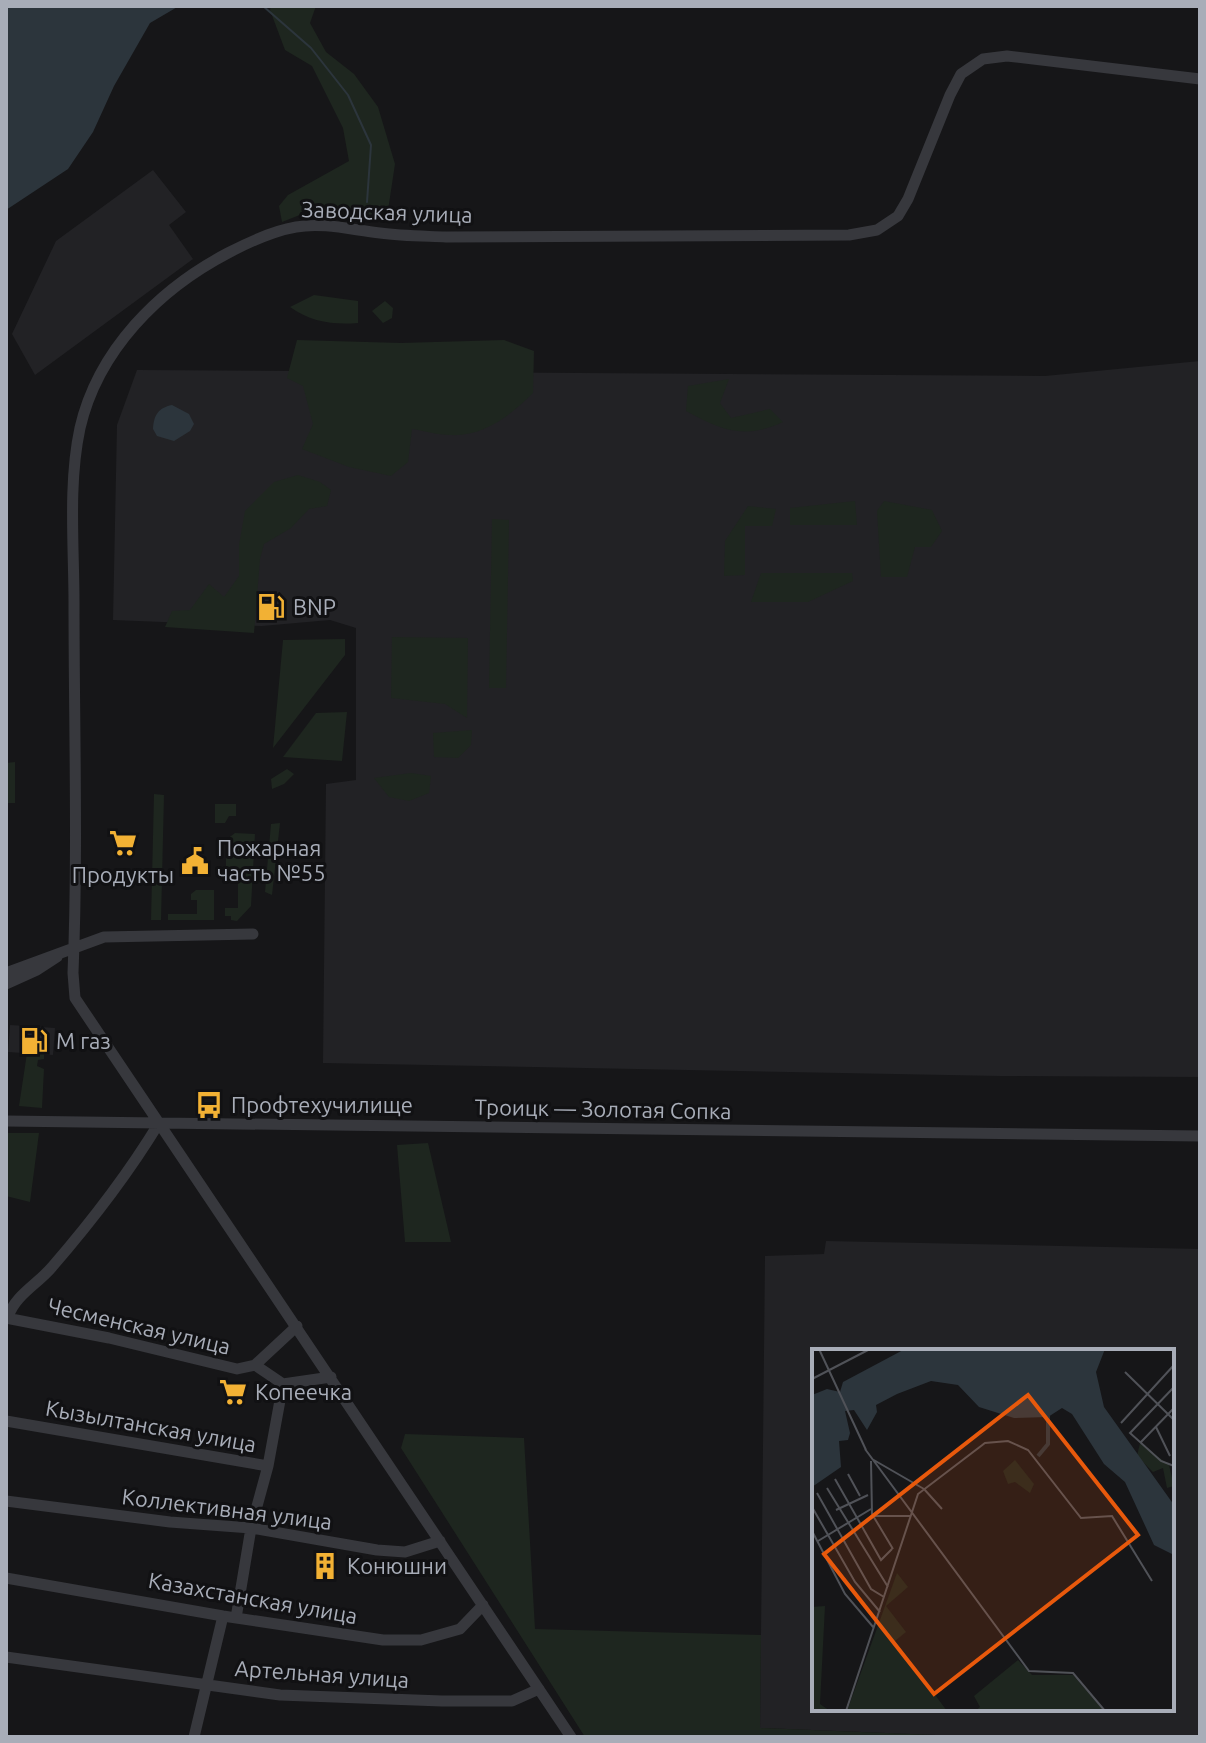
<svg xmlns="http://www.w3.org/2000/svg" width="1206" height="1743" font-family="Ubuntu,sans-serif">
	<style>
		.built { fill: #222225; fill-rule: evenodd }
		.green { fill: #1e261f }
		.water { fill: #2c353c }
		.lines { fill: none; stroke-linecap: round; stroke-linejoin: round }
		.stream { stroke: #2c353c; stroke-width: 2 }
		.minor { stroke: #37383d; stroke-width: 11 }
		.labels { text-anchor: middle; stroke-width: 6; stroke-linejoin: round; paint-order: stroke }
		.street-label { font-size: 22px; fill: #a8adb8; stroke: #111113 }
		.poi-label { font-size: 22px; fill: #a8adb8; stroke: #111113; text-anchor: start }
		.inset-river { fill: none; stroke: #2c353c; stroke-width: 4 }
		.inset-road { fill: none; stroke: #505258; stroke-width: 2 }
		.view { fill: #e8590c; fill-opacity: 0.15; stroke: #e8590c; stroke-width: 4 }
		.inset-edge { fill: none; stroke: #a8adb8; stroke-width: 4 }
	</style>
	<rect width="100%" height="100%" fill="#161618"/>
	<path class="built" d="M153,170L186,212L169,225L193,259L35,375L12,334L56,241Z
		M1200,361V1077L1000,1076L323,1063L326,784L356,780V628L330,620L262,626L113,620L117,425L137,370L1045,376Z
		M10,1025L55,1028L53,1055L8,1052Z
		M826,1241L1200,1249V1737H984L760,1728L765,1256L824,1254ZM814,1351H1172V1709H814Z"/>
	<path class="green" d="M271,6H316L310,23L326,52L354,74L378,107L395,164L387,217L320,207L282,222L279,206L288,195L349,161L343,128L312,66L285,50L270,10Z
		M314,295L358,301V323C333,325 311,322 290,307Z
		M385,301L393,308L392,318L383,323L372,311Z
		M297,340L401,343L504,340L534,351L533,393C511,415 483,437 450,435C438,435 425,431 412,429L408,462L391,476L349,467L302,449L313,424L303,386L287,378Z
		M729,379L720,403L731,418L770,409L783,422C744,440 721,430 686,411L688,386Z
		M298,475L320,482L331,490L327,506L309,509L291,528L264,544L260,559L254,633L165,627L172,611L190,610L209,584L224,597L239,576V545L245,511L274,482Z
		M855,501L857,525H790V508Z
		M884,501L932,510L942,531L931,547H915L907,577H881L877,511Z
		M748,506L776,509L772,526H745V575L724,576L725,541Z
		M492,519L509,520L506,688H489Z
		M761,573H852L853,581L808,602H751Z
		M392,637L468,638L467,718L445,704L391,698Z
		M345,639V655L273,748L283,640Z
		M347,712L342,761L283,757L316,713Z
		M472,730L471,745L458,758L434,757L433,733Z
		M15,762V803H6V763Z
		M287,769L294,774L284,784L272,789L271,779Z
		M411,773L431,776L429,793L409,801L389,797L374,778Z
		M154,794L164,795L161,920H151Z
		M215,804H236V816H229L225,823H215Z
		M280,823L272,895L265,892L271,824Z
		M235,833L255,834L251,906L237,921L231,920V916H225V908H238V872L226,871V840Z
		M196,890H214V920H168V914H197V900H191V894Z
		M27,1053L44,1054V1059L38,1060L37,1066L44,1069L42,1108L19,1106Z
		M6,1133H39L30,1202L6,1196Z
		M428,1143L451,1242H405L397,1145Z
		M405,1434L524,1438L535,1629L761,1635L760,1728L984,1737H585L401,1448Z"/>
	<path class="water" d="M6,6H179L150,23L114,86L93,132L68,169L6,210Z
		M172,405L189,414L194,424L190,431L174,441L157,436L153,429C154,415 158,408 172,405Z"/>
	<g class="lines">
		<path class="stream" d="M263,6L311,48L348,95L371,145L367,202"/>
		<path class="minor" d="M6,973L104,937L253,934
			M6,984L37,970L57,957
			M6,1121L1200,1136
			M8,1317C15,1295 38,1284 52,1267C91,1222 128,1174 159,1123
			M6,1318L109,1338L237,1369L255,1365L297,1326
			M283,1384L331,1377
			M6,1421L268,1466L283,1384L255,1365
			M6,1501L170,1522L251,1528L377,1550L405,1552L440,1541
			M6,1578L223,1616L383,1640H421L460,1629L483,1605
			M236,1618L251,1528L268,1466
			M6,1657L280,1695L442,1701H512L539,1689
			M194,1737L223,1616
			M571,1737L75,998L73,973C78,850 74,727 74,603C74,546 68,484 80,428C98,350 159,289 228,253C249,242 272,231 296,227C323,222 352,230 380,233C402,236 424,236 446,237L849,235L877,230L898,216L908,199L950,95L961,74L983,59L1007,56L1200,79"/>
	</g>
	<defs>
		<g id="fuel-bare" transform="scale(2.16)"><path d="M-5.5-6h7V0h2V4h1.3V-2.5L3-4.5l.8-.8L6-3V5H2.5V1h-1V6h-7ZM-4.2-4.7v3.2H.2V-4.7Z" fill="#f2b134" stroke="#111113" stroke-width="2.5" paint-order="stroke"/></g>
		<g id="supermarket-bare" transform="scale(2.16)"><path d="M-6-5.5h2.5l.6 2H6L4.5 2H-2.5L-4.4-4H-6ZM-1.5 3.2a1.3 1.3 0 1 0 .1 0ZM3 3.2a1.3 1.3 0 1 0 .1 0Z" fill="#f2b134" stroke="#111113" stroke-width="2.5" paint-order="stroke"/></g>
		<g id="civic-bare" transform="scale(2.16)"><path d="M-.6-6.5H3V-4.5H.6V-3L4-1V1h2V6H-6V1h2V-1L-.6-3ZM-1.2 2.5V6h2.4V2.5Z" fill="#f2b134" stroke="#111113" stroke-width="2.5" paint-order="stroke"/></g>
		<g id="bus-bare" transform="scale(2.16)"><path d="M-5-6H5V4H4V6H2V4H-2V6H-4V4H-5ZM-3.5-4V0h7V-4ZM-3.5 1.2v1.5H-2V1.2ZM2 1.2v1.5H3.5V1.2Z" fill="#f2b134" stroke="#111113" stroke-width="2.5" paint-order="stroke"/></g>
		<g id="building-bare" transform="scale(2.16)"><path d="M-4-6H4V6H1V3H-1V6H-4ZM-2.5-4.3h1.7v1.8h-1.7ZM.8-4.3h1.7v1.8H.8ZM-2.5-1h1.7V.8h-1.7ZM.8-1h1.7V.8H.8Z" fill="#f2b134" stroke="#111113" stroke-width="2.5" paint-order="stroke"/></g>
	</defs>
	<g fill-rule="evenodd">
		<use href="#fuel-bare" x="271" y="607"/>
		<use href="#supermarket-bare" x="123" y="843"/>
		<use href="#civic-bare" x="195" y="861"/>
		<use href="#fuel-bare" x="34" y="1041"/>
		<use href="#bus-bare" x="209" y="1105"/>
		<use href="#supermarket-bare" x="233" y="1392"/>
		<use href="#building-bare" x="325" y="1566"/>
	</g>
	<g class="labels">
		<g class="street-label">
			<text transform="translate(387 212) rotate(2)" y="8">Заводская улица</text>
			<text transform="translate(603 1109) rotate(1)" y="8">Троицк — Золотая Сопка</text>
			<text transform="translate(139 1326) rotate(13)" y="8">Чесменская улица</text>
			<text transform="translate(151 1426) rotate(10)" y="8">Кызылтанская улица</text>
			<text transform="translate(227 1509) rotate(7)" y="8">Коллективная улица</text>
			<text transform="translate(253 1598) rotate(10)" y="8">Казахстанская улица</text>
			<text transform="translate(322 1674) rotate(4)" y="8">Артельная улица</text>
		</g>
		<g class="poi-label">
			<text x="293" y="615">BNP</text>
			<text x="217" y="856">Пожарная<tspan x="217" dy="25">часть №55</tspan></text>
			<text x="123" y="883" text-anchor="middle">Продукты</text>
			<text x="56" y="1049">М газ</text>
			<text x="231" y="1113">Профтехучилище</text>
			<text x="255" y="1400">Копеечка</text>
			<text x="347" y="1574">Конюшни</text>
		</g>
	</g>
	<g transform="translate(812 1349)">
		<rect width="362" height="362" fill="#161618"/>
		<path d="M328,94L357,116L362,137L355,139L351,119L341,123L325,107ZM203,111L222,135L218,144L203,133L196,135L191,122ZM85,224L96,238L74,257L94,283L83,292L135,362H35ZM13,257L8,355L18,362H0V258ZM206,311L220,326H261L292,362H163L168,358L162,347Z" fill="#1e261f"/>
		<path d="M93,0H293L284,23L292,58L362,156V206L342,196L313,133L292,115L260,65L250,59L236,68L202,69L167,58L146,36L119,32L85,45L64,56L65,63L55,81L42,61L33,62L38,84L36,91L27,92L29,118L0,138V46L15,40L28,43L31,33Z" fill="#2c353c"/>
		<path class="inset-river" d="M226,107L236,95V67"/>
		<path class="inset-road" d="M7,0L54,101M313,23L362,71M0,30L58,0M362,38L318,84L349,112L362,117M309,74L362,16M344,78L358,107M328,94L362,59M53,100L217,322L261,324L293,362M60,110L112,140M59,112L60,165L81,200M36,125L48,147M23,130L69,211L80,200M15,139L76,238M112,140L130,160M5,144L59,240L72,248M0,158L43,233L68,263M24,161L56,146M63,167H99M0,182L33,245L62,279M6,192L59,160M34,362L106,145L173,94L196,92L216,101L269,169L300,167L340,232"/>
		<path class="view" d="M216,46L326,186L122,345L12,205Z"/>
		<rect width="362" height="362" class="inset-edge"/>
	</g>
	<rect width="1206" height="1743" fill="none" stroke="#a8adb8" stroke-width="16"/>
</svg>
